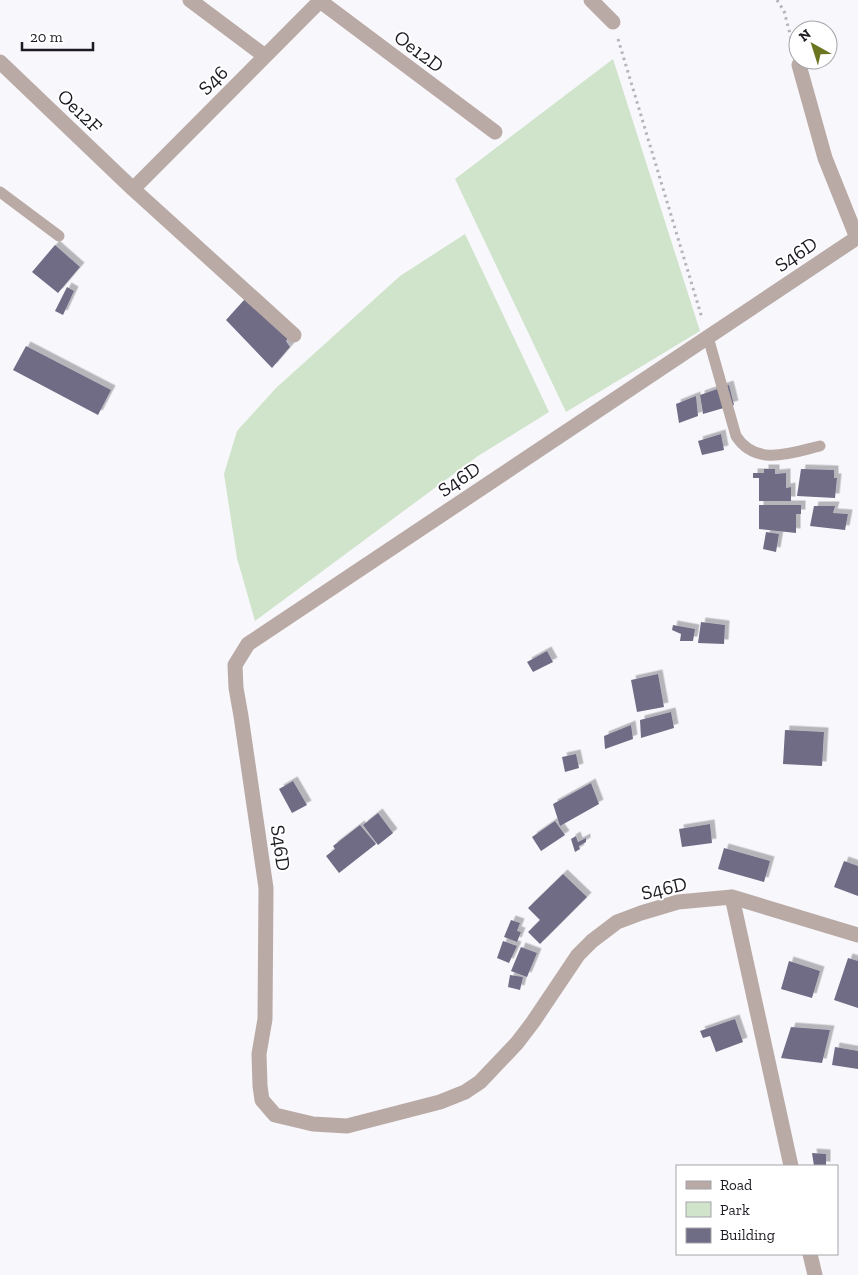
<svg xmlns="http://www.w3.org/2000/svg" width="858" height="1275" font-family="'Zilla Slab',serif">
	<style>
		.green { fill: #cfe4cb }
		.building { fill: #6f6c86; filter: url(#shadow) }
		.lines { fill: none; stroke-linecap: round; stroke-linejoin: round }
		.path { stroke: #b6b4ba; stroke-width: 3; stroke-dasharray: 2.5 4; stroke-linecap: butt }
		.service { stroke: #b9aaa6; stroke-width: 11 }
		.minor { stroke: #b9aaa6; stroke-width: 15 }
		.labels { text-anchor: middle; stroke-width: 4; stroke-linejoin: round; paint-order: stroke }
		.street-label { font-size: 20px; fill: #1e1a23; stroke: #fff }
	</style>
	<defs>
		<filter id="shadow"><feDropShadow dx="4.5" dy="-4.5" stdDeviation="0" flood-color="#0004"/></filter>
	</defs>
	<rect width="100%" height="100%" fill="#f8f7fc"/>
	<path class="green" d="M613,59L700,331L566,412L455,179Z
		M465,234L549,412L478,456L255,621L237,558L224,474L237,431L276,388L400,276Z"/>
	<path class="building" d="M55,245L80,267L58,293L32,272Z
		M67,287L74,291L63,315L55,311Z
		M245,299L289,336L286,341L290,347L272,368L226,320Z
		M26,346L111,390L98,415L13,370Z
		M729,385L734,405L703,414L700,395Z
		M696,396L698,416L679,423L676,404Z
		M721,434L724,450L702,455L698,441Z
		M764,469H775V474L786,473V488L791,487V501H759V478H753V473H764Z
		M801,469L834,470V478H837L835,498L797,496Z
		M759,505H801V514H796V533L759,529Z
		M814,506H835L833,513L848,514L845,530L810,526Z
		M766,532L779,534L776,552L763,549Z
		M701,622L725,625L724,644L698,643Z
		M673,625L695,629L693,641H680L681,634L672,630Z
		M547,651L553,662L533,672L527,662Z
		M658,674L664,707L637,712L631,680Z
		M671,712L674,728L641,738L640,720Z
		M631,725L633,739L605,749L604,736Z
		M785,730L824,732L822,766L783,764Z
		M576,754L579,768L565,772L562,757Z
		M293,781L307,805L292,813L279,789Z
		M591,783L599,804L560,826L553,804Z
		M378,813L393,833L378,845L363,825Z
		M555,821L565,835L541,851L532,837Z
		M710,824L712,843L682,847L679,829Z
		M360,825L376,844L339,873L326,856L335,849L333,846Z
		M576,836L578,842L586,838V842L579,846L580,849L575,852L571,839Z
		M724,848L770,861L764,882L718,869Z
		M844,861L858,866V896L834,887Z
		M563,874L587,897L540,944L528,932L540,920L528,908Z
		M511,920L520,923L517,931L521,932L517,942L504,937Z
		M503,941L517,946L509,963L497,958Z
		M521,947L537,953L527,977L511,971Z
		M848,958L858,961V1008L834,1000Z
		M789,961L820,971L812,998L781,989Z
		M510,975L523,977L520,990L508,987Z
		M735,1019L743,1042L716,1052L710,1036L703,1038L700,1031Z
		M791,1027L830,1030L822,1063L781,1058Z
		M835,1047L858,1051V1069L832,1065Z
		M812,1153L826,1154V1166H814Z"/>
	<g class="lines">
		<path class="path" d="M777,0L784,11L794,49
			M618,39L702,318"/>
		<path class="service" d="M0,192L59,236
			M708,337L736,436C756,467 791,453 820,446"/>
		<path class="minor" d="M190,0L265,56
			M591,0L613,22
			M320,1L495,132
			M0,62L133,189L294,335
			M799,65L825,158L857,238
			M133,189L321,0
			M858,237L248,644L235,665L236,688L241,716L266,888L265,1019L259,1054L260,1086L262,1100L275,1115L313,1124L347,1126L440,1102L465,1092L480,1082L517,1043L533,1022L578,955L592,941L617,922L641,913L678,902L732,897L858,935
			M732,897L791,1166
			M810,1254L815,1275"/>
	</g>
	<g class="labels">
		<g class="street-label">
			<text transform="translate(419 51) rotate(37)" y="7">Oe12D</text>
			<text transform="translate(213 80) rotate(-45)" y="7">S46</text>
			<text transform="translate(80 111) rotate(44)" y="7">Oe12F</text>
			<text transform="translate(796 254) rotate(-34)" y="7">S46D</text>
			<text transform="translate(459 479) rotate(-34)" y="7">S46D</text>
			<text transform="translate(281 848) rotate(82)" y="7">S46D</text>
			<text transform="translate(664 888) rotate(-13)" y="7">S46D</text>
		</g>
	</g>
	<rect x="676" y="1165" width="162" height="90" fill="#ffffff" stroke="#a5a3a7"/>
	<rect x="686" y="1181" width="25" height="8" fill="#b9aaa6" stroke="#a5a3a7"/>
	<text x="720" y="1190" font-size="15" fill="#1e1a23">Road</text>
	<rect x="686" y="1202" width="25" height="15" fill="#cfe4cb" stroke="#a5a3a7"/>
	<text x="720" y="1215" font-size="15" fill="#1e1a23">Park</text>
	<rect x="686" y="1228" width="25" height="15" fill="#6f6c86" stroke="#a5a3a7"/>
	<text x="720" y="1240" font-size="15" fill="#1e1a23">Building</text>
	<g transform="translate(813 45) rotate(321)"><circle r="24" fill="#ffffff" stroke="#a5a3a7"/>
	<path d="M0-4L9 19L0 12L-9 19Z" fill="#6c7621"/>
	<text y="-8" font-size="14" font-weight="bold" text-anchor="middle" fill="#1e1a23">N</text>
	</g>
	<path d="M22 42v8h71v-8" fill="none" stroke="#1e1a23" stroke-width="2.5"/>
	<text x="30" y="42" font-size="15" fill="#1e1a23" stroke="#ffffff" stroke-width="4" paint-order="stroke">20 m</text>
</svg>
